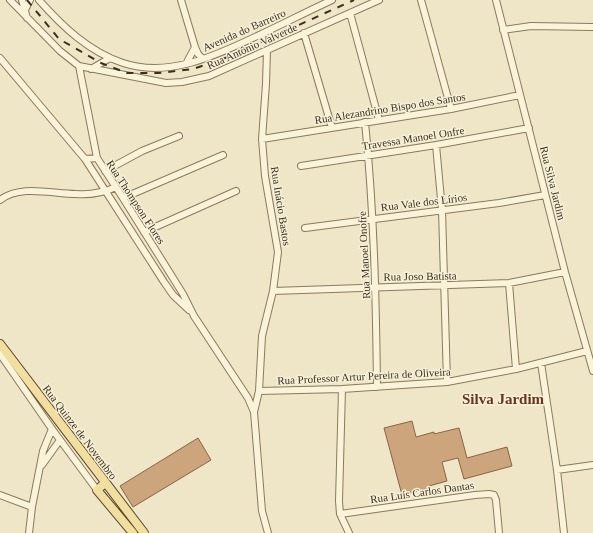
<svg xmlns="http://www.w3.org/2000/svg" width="593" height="533" font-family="Georgia,serif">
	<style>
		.building { fill: #cda57d; stroke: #8a6442 }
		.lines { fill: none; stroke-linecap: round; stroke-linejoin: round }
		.minor-casing { stroke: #8b795c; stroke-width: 8 }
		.major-casing { stroke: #594630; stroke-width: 10 }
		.minor { stroke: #f9f3da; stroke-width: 6 }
		.major { stroke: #f1df9f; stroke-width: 8 }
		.rail { stroke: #3b2f20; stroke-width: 2; stroke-dasharray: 7 7; stroke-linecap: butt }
		.labels { text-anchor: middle; stroke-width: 3; stroke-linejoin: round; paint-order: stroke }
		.street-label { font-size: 11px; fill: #3b2f20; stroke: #f6f0d7 }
		.district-label { font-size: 15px; font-weight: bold; fill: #68341f; stroke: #f6f0d7 }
	</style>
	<rect width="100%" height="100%" fill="#efe6c7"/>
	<path class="building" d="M412,421L416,437L434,432V434L459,428L467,458L507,447L512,466L464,479L458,458L442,462L447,481L429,486L430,488L402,495L384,428Z
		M198,438L211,460L133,507L120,486Z"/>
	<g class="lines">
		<g class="minor-casing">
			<path id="minor" d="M10,0L60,51L79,66L166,83L182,82L209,76L379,0
				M22,0L27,18
				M39,0C62,26 89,52 123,63C168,78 215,56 255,37C281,25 306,12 332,0
				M181,0L195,47L198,54L203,59
				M421,0L451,109
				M496,0L565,272L593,371
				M25,10L30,0
				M350,13L379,120
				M503,30L531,26L592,27
				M304,33L332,128
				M0,58L85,159L97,158
				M186,64L195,47
				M79,66L97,158L123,198L183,294L194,316L248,398L254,412L262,511L268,533
				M91,69L110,58
				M365,122C374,210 376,299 377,387
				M262,139L451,109L520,95
				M436,145L442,210L447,382
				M85,159L164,282L173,295L189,310
				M301,166L436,145L529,128
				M105,171L142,151L179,136
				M123,198L223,155
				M0,200C21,184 52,194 76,194C90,195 103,193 116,187
				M305,228L499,203L545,195
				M144,232L236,191
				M509,283L516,369
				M273,291L509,283L565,272
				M0,354L52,429L97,490
				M541,363L557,470L564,533
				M342,389L339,501L340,514L349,533
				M259,391L342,389L447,382L516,369L587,351
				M254,412L259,391L262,336L273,291L278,252L265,176L262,139L266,84L267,50
				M42,465L60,440
				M557,470L593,465
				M0,495L32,507
				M340,514L475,495L489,494L494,495L496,500L499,533
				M29,533L32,507L43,451L52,429"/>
		</g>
		<g class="major-casing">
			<path id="major" d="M0,344L144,533
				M105,483L97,490L133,533"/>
		</g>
		<use href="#minor" class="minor"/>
		<use href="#major" class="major"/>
		<path class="rail" d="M27,0L59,39L101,63L127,73H159L193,69L228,57L354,0"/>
	</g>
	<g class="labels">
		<g class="street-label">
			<text transform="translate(244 30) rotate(-24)" y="4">Avenida do Barreiro</text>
			<text transform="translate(252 46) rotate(-24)" y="4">Rua Antônio Valverde</text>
			<text transform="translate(390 108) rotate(-9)" y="4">Rua Alezandrino Bispo dos Santos</text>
			<text transform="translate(413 138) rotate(-9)" y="4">Travessa Manoel Onfre</text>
			<text transform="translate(553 183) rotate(76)" y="4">Rua Silva Jardim</text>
			<text transform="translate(136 202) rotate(57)" y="4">Rua Thompson Flores</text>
			<text transform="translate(424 202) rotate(-7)" y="4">Rua Vale dos Lírios</text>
			<text transform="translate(281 206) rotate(81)" y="4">Rua Inácio Bastos</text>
			<text transform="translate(364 255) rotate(-93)" y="4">Rua Manoel Onofre</text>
			<text transform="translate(420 276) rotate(-1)" y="4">Rua Joso Batista</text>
			<text transform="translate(364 376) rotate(-3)" y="4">Rua Professor Artur Pereira de Oliveira</text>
			<text transform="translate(80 432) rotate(53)" y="4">Rua Quinze de Novembro</text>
			<text transform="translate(422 492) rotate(-8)" y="4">Rua Luís Carlos Dantas</text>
		</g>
		<g class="district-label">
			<text x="503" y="404">Silva Jardim</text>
		</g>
	</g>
</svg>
